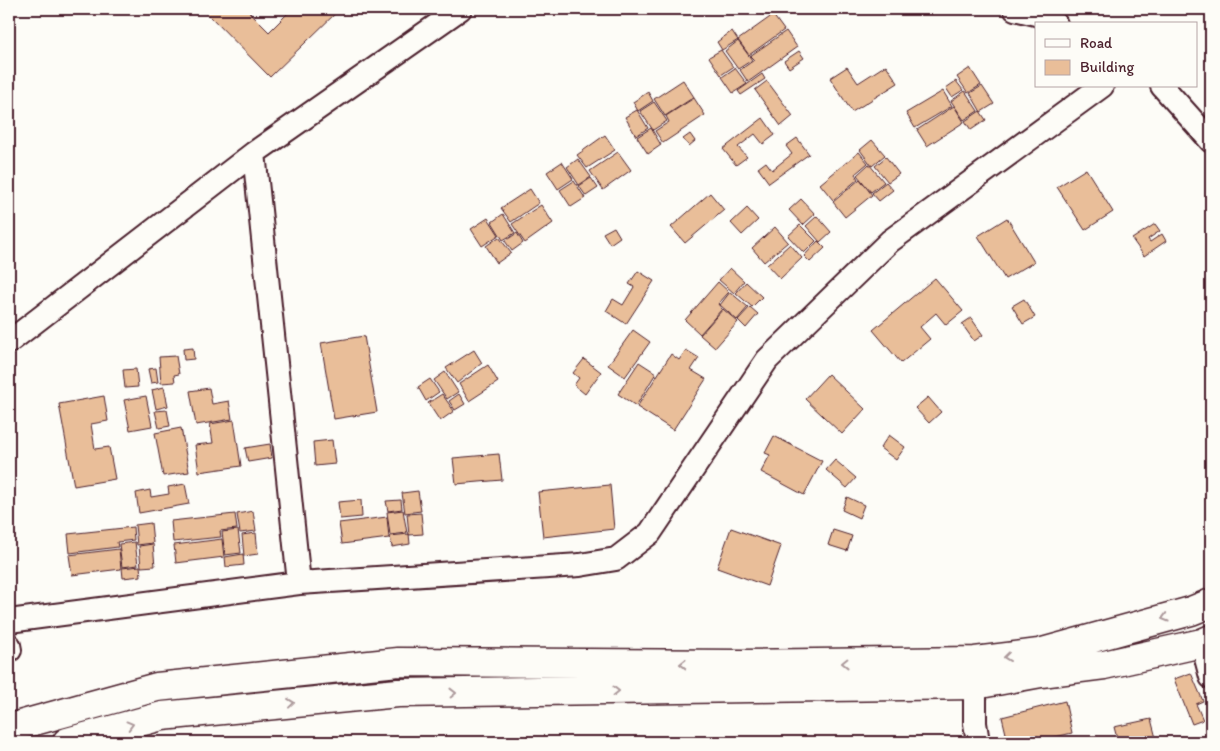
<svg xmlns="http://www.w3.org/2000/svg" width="1220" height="751" font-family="Itim,sans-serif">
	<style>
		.building { fill: #e9be99; stroke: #4a1f2b }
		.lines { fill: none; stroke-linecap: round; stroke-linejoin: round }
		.minor-casing { stroke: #4a1f2b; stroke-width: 26 }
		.tertiary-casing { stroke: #4a1f2b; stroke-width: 31 }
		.minor { stroke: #fdfcf7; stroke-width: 22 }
		.tertiary { stroke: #fdfcf7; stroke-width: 28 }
		.oneway { stroke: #ac999b }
	</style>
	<rect width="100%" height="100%" fill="#fdfcf7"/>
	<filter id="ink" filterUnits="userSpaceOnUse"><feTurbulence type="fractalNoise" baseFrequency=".02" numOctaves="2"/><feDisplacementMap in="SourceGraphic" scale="10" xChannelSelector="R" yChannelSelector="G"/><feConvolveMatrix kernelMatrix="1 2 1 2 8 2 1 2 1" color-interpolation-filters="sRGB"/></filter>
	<g filter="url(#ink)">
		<path class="building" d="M203,9H246L269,32L292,9H340L270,77Z
			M773,15L784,30L749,55L738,40Z
			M732,31L738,40L722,50L717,42Z
			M786,31L797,47L748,82L740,70L754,60L750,56Z
			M738,41L752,60L738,69L725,51Z
			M721,50L733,67L721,75L709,57Z
			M799,51L804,58L789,68L784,61Z
			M886,65L898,83L852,112L830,78L847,67L858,83Z
			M735,68L747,84L733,93L722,77Z
			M970,68L981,85L968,93L957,77Z
			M762,74L765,79L741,95L738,91Z
			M683,80L694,97L665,116L654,99Z
			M767,81L793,116L781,126L755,90Z
			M956,81L963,90L952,97L946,88Z
			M982,86L994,104L981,112L970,93Z
			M943,91L952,106L915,128L906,113Z
			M965,91L978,111L964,120L951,101Z
			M648,92L653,101L638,111L633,102Z
			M694,98L705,115L663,143L655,131L669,122L666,116Z
			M654,102L667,121L653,130L640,111Z
			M954,106L964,122L927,146L917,130Z
			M637,110L648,128L636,136L625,117Z
			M980,111L986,120L971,130L965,121Z
			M763,118L775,135L763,144L755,134L738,147L747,157L736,165L723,149Z
			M651,128L661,145L648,154L637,137Z
			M690,134L695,141L689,146L683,139Z
			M605,135L615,150L587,168L577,155Z
			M797,138L809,154L769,183L758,168L766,162L772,170L792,154L786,146Z
			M872,140L885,155L872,166L860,150Z
			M618,152L631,170L603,190L590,171Z
			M859,152L868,163L855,174L858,179L833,200L820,184Z
			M886,157L899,174L888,182L875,166Z
			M578,159L591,177L579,185L567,167Z
			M562,162L573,179L558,189L547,172Z
			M869,164L884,182L871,192L857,175Z
			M1086,169L1113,212L1085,230L1057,187Z
			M591,178L598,188L586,196L579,186Z
			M860,179L872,195L845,217L833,202Z
			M574,181L585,198L571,207L560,190Z
			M886,182L893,190L879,201L872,193Z
			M530,189L539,203L511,222L501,208Z
			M710,193L724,210L685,243L671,227Z
			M801,199L815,214L803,225L789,210Z
			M541,205L553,223L525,243L512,224Z
			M747,208L758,220L742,235L731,223Z
			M503,214L515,233L503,240L492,222Z
			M817,216L831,232L820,242L806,226Z
			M488,218L499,235L482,246L471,229Z
			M1007,218L1034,262L1005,279L978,236Z
			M1155,224L1160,231L1148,239L1150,242L1162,234L1166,241L1144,256L1132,239Z
			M800,225L816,241L804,253L788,236Z
			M614,227L620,237L610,244L603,233Z
			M775,227L788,242L764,262L752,248Z
			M517,233L523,243L512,251L505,241Z
			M499,237L511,253L497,263L486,246Z
			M818,241L825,248L810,262L804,256Z
			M790,244L802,258L780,279L767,265Z
			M730,268L744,281L734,293L719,280Z
			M638,271L654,281L626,324L606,311L613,299L623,305L634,287L629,284Z
			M935,278L963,311L946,325L936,313L920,327L930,339L901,363L873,330Z
			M718,282L729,292L718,304L722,309L700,334L685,320Z
			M746,282L762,297L752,307L736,293Z
			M730,292L748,307L737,320L720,305Z
			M1024,299L1035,317L1023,324L1012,306Z
			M750,307L758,314L746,328L738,320Z
			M723,309L738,322L715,348L700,335Z
			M971,318L983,335L974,341L962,324Z
			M633,330L650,342L625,377L608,365Z
			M364,336L377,412L334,419L321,343Z
			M193,348L194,359L184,360L183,349Z
			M474,350L482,363L457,383L446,368Z
			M686,350L699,358L691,370L706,379L673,430L637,407L671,354L679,360Z
			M176,356L179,374L174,375L175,382L161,383L159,357Z
			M584,359L601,372L585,394L574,385L579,378L573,373Z
			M639,362L656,373L636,406L618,394Z
			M488,365L498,382L469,401L459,384Z
			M156,368L158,382L151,383L148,369Z
			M136,369L138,387L125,388L123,370Z
			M445,372L458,392L447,399L434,380Z
			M828,374L865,409L842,434L805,399Z
			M430,379L439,392L426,401L418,387Z
			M164,387L168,406L156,409L152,390Z
			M209,388L212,404L229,401L232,419L196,425L190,391Z
			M442,394L454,411L440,421L428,403Z
			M459,394L465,404L455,410L449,401Z
			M104,396L108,421L91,424L95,449L109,447L115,479L74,486L59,404Z
			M146,396L152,426L130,430L124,400Z
			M928,397L941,412L929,423L915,408Z
			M167,410L170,426L159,428L155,411Z
			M234,420L241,466L199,472L195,445L213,443L210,424Z
			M181,428L189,472L163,476L155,433Z
			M889,435L905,447L896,460L880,448Z
			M774,436L822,461L804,495L761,472L770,455L765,453Z
			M332,440L335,464L315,466L313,442Z
			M270,444L272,458L248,462L245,448Z
			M499,454L502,480L456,484L453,458Z
			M835,460L856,478L847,488L826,470Z
			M185,484L189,504L139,513L136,493L150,490L151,497L169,494L168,487Z
			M610,485L614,529L543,537L538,492Z
			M418,491L421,511L405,513L402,493Z
			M847,497L864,505L859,518L842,510Z
			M361,500L362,517L340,519L338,502Z
			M401,500L402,509L388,511L386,501Z
			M403,510L407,533L390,535L387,512Z
			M253,511L256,531L240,533L237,514Z
			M421,513L423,534L409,535L407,514Z
			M235,514L237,529L220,531L221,537L173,542L171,521Z
			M387,517L389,538L342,544L339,523Z
			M151,523L153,543L137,545L135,525Z
			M133,527L134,540L117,542L118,547L70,553L68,534Z
			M731,528L781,546L767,586L717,568Z
			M238,530L241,553L225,555L222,532Z
			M833,530L852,536L847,551L828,545Z
			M256,533L258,554L244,556L242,535Z
			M409,534L410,544L392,547L390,536Z
			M222,539L224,557L176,563L174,545Z
			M135,542L138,565L122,567L119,544Z
			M153,544L155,566L141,567L139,546Z
			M119,549L121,569L72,575L69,555Z
			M243,554L244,565L226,567L225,557Z
			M140,566L141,576L123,578L122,568Z
			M1191,673L1203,701L1196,704L1203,720L1192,724L1174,679Z
			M1065,701L1072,733L1034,742H1008L1002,717Z
			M1151,719L1157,742H1118L1114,727Z"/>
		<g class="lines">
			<g class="minor-casing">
				<path id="minor" d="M1015,9L1040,15L1056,24
					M1162,86L1211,141
					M254,153L299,583
					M9,342L254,153L460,9
					M9,621L299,583L580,565L616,559L650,533L767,360L890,241L1102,86
					M1202,643L1211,677
					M9,645L10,650
					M975,668V723L978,742"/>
			</g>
			<g class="tertiary-casing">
				<path id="tertiary" d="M9,728L157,687L398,662L742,664L975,661L1039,653L1191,611L1211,603
					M67,742L162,716L398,693L975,685L1041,673L1104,665L1202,643L1211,639"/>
			</g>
			<use href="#minor" class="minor"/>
			<use href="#tertiary" class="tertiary"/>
		</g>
		<defs><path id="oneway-chevron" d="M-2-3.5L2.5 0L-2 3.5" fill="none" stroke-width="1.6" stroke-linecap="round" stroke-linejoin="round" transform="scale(1.25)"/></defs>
		<g class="oneway">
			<use href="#oneway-chevron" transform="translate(1165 618) rotate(164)"/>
			<use href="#oneway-chevron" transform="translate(1007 657) rotate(173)"/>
			<use href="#oneway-chevron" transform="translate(845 663) rotate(179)"/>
			<use href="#oneway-chevron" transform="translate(683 664) rotate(-180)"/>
			<use href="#oneway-chevron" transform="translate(616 691) rotate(-1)"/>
			<use href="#oneway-chevron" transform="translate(453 693) rotate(-1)"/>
			<use href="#oneway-chevron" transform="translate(291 703) rotate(-6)"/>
			<use href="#oneway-chevron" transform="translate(130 725) rotate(-15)"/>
		</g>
	</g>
	<rect width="1220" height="751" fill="none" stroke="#fdfcf7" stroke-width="30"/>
	<rect x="15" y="15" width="1190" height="721" fill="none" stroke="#4a1f2b" stroke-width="2" filter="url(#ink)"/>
	<rect x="1035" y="22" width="162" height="65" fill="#fdfcf7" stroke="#b5a4a5"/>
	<rect x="1045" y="39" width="25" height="8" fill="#fdfcf7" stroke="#b5a4a5"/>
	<text x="1080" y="48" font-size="15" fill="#4a1f2b">Road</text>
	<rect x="1045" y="60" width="25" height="15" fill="#e9be99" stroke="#b5a4a5"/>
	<text x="1080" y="72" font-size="15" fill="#4a1f2b">Building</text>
</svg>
